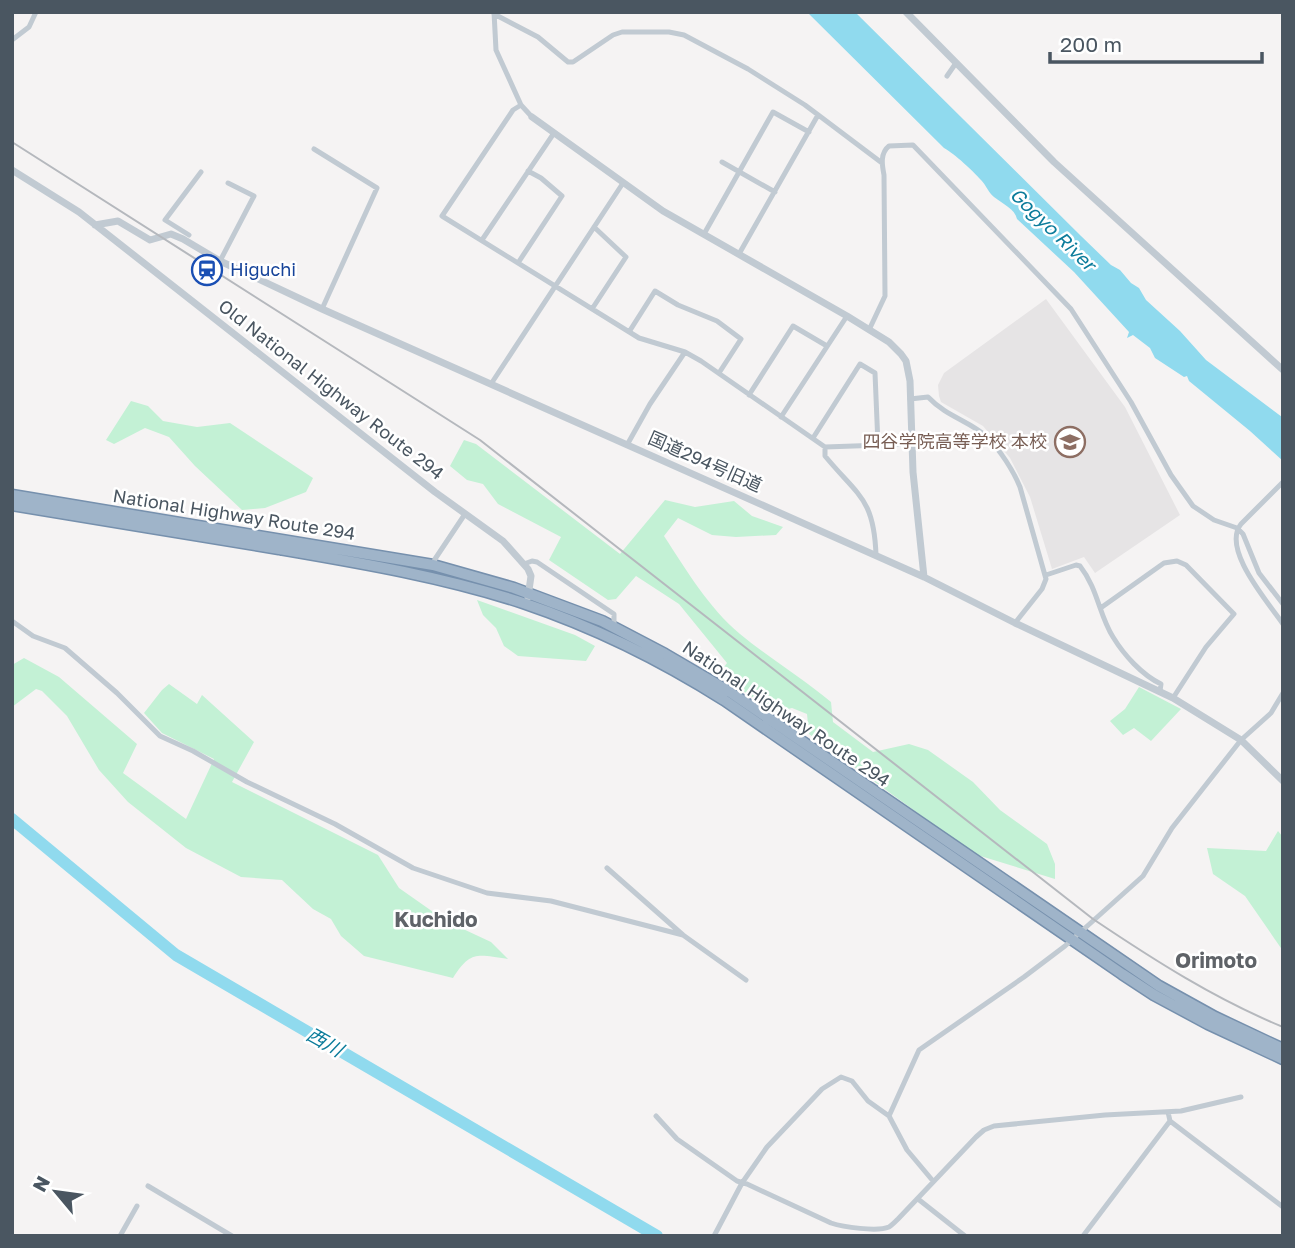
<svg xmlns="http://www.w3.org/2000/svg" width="1295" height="1248" font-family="'Golos Text','Noto Sans JP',sans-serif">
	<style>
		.education { fill: #e6e4e5 }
		.green { fill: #c3f1d5 }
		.water { fill: #90daee }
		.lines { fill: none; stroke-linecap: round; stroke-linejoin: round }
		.river { stroke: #90daee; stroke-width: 12 }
		.trunk-casing { stroke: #7690ad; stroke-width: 13 }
		.minor { stroke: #c1cad2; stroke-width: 5 }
		.tertiary { stroke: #c1cad2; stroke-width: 7 }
		.trunk { stroke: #9fb4c9; stroke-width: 10 }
		.rail { stroke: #b5b8bd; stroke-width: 2 }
		.labels { text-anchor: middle; stroke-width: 5; stroke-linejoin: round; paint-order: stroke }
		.transit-label { font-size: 18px; fill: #164399; stroke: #fff; text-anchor: start }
		.street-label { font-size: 18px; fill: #4a5661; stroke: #fff }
		.education-label { font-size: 18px; fill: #785e54; stroke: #fff; text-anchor: end }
		.water-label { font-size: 19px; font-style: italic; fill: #0c7c9b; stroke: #fff }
		.quarter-label { font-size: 21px; font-weight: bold; fill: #5f6368; stroke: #fff }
	</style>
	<rect width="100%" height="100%" fill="#f5f3f3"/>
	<path class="education" d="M1046,299L1125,407L1180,515L1095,573L1084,557L1052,569L1030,497L1010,458L983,426L941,402L939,396L938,385L944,373Z"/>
	<path class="green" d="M131,401L148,406L163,421L197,427L230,423L313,478L306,492L265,508L242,510L195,466L169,437L145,428L114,444L106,440Z
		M464,440L476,444L620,554L665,500L695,507L734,501L752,516L783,527L776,535L736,537L712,535L678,518L664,536C687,571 708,607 740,634C769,658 802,678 831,702L833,722L873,752L909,744L928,750L973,782L1000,810L1047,844L1055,864V879L974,854L809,734L807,714L792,708L776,712L718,675L727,663L679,604L636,576L616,599L608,600L549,560L561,537L498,504L483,484L467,480L450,466Z
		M477,600L575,635L595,646L586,661L518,656L504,646L496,628L483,615Z
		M24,658L59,677L137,744L123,773L186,819L214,759L162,733L144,713L162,690L169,684L197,704L202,695L254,742L232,782L378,855L399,888L446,921L491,942L508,959C477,955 471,950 453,978L364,956L341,936L331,919L313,909L282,880L241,877L186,848L128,802L99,770L67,716L42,691L36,689L12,707V665Z
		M1139,687L1181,709L1151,741L1134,728L1123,735L1110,721L1125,709Z
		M1278,831L1283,837V951L1245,896L1213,874L1207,848L1266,851Z"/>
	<path class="water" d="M807,12H855L1081,236L1111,265L1120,270L1131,283L1139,288L1146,300L1180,331L1206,360L1282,417L1283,461L1250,431L1189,381L1187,376L1184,377L1155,358L1150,348L1133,335L1127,338L1129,332L1074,272L1017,219C1015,209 1003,204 994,197C988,192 986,185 981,180C973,171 955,154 944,148Z"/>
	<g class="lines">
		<path class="river" d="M12,819L176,955L657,1236"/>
		<g class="trunk-casing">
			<path id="trunk" d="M12,495L433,565L514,588L602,621L665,654L730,692L1159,986L1215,1017L1283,1049
				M12,505C101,520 190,534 279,549C361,563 444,577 523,603C594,627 661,660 724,700L1122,974L1154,995L1208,1024L1283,1059"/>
		</g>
		<path class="minor" d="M494,12L496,50L521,105L532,117
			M494,14L538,37L568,62H573L613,35L622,32H669L684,35L748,69L805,105L882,163
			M12,40L29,27L36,12
			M947,76L956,63
			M521,105L513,110L442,216L639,338L685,352L701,361L825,447L911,444
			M314,149L377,188L322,309
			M722,162L775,192
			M704,234L773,112L809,132
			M189,235L165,220L201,172
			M482,240L554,133
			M739,254L818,115
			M220,261L254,196L228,183
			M518,263L562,196L541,178L528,171
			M592,309L626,257L594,227
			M869,330L885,296L884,175C882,165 880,153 889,146L913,145L1071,309L1131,402L1171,475L1193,506L1214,520L1237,528L1243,534L1259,573L1283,604
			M629,332L655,291L678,305L717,321L741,339L719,373
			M491,384L623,183
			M749,395L793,326L827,346
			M910,399L928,397C947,417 970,421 987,437C1000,450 1013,470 1020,487L1046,579L1042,589L1015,623
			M781,417L847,316
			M813,438L860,364L875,373L878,445
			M627,445L650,404L685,352
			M825,447V456C858,496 874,498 876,555
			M1283,482L1241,524C1221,549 1268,602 1283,624
			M524,564L532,561L537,562L614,614V626
			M433,565L435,559L465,514
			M1046,575L1076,565L1080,566C1098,589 1099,615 1113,637C1124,655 1142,675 1161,684L1160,691
			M1102,607L1164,563L1177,561L1186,565L1234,614L1206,647L1173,698
			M12,621L33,636L65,648L117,693L160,736L193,751L247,782L335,824L413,868L487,893L551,901L683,935
			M607,868L683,935L746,980
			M1168,1112L1170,1121L1283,1207
			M656,1116L677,1139L737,1181L747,1184L831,1223C843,1227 877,1232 889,1227C892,1225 895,1222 898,1219L976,1137L984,1130L994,1126L1105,1115L1181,1111L1241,1097
			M889,1116L919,1050L1024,977L1065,946L1143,876L1172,828L1241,740L1271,713L1283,693
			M148,1186L232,1236
			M918,1199L965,1236
			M120,1236L137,1206
			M714,1236L742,1183L767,1147L822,1089L841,1077L852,1081L868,1101L889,1116L907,1150L933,1181
			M1083,1236L1170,1121"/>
		<path class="tertiary" d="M906,12L1054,162L1283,370
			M532,117L663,211L847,316L889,342L901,354L906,361L910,381L913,472L924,577
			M12,170L79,212L435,492L503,541L528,569L531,576L528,597
			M95,225L118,221L150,240L171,234L183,239L220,261L322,309L924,577L1015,623L1173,698L1241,740L1283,781"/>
		<use href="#trunk" class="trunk"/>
		<path class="rail" d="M12,142L480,440L1093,919C1154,960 1215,999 1283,1027"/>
	</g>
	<defs>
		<g id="station-ring" transform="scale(1.575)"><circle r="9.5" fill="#fff" stroke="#1a4fb4" stroke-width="1.5"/><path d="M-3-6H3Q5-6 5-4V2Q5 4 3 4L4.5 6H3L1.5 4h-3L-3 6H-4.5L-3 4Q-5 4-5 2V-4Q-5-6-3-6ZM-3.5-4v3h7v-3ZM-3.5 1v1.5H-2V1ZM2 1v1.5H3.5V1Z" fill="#1a4fb4"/></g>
		<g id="school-ring" transform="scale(1.575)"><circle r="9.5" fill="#fff" stroke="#8d6e63" stroke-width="1.5"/><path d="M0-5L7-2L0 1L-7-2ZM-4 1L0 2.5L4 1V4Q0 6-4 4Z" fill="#8d6e63"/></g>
	</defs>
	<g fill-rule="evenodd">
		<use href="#station-ring" x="207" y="270"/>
		<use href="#school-ring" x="1070" y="442"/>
	</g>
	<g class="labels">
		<g class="transit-label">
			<text x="230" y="276">Higuchi</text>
		</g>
		<g class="street-label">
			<text transform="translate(331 390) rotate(38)" y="6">Old National Highway Route 294</text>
			<text transform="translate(705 462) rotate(24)" y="6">国道294号旧道</text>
			<text transform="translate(234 515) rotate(9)" y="6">National Highway Route 294</text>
			<text transform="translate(786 714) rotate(34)" y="6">National Highway Route 294</text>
		</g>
		<g class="education-label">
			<text x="1047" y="448">四谷学院高等学校 本校</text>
		</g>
		<g class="water-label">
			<text transform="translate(1053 229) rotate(44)" y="7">Gogyo River</text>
			<text transform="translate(325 1042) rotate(30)" y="7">西川</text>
		</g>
		<g class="quarter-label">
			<text x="436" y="927">Kuchido</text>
			<text x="1216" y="968">Orimoto</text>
		</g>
	</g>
	<rect width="1295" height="1248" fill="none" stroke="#4a5661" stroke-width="28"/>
	<g transform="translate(56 1192) rotate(299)" stroke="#ffffff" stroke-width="5" paint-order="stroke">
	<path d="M0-5L12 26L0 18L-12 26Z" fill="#4a5661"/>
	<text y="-10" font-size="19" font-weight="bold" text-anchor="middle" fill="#4a5661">N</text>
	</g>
	<path d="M1050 52v10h212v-10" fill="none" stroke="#4a5661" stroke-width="3.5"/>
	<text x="1060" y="52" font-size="21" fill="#4a5661" stroke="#ffffff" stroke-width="5" paint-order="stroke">200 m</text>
</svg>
